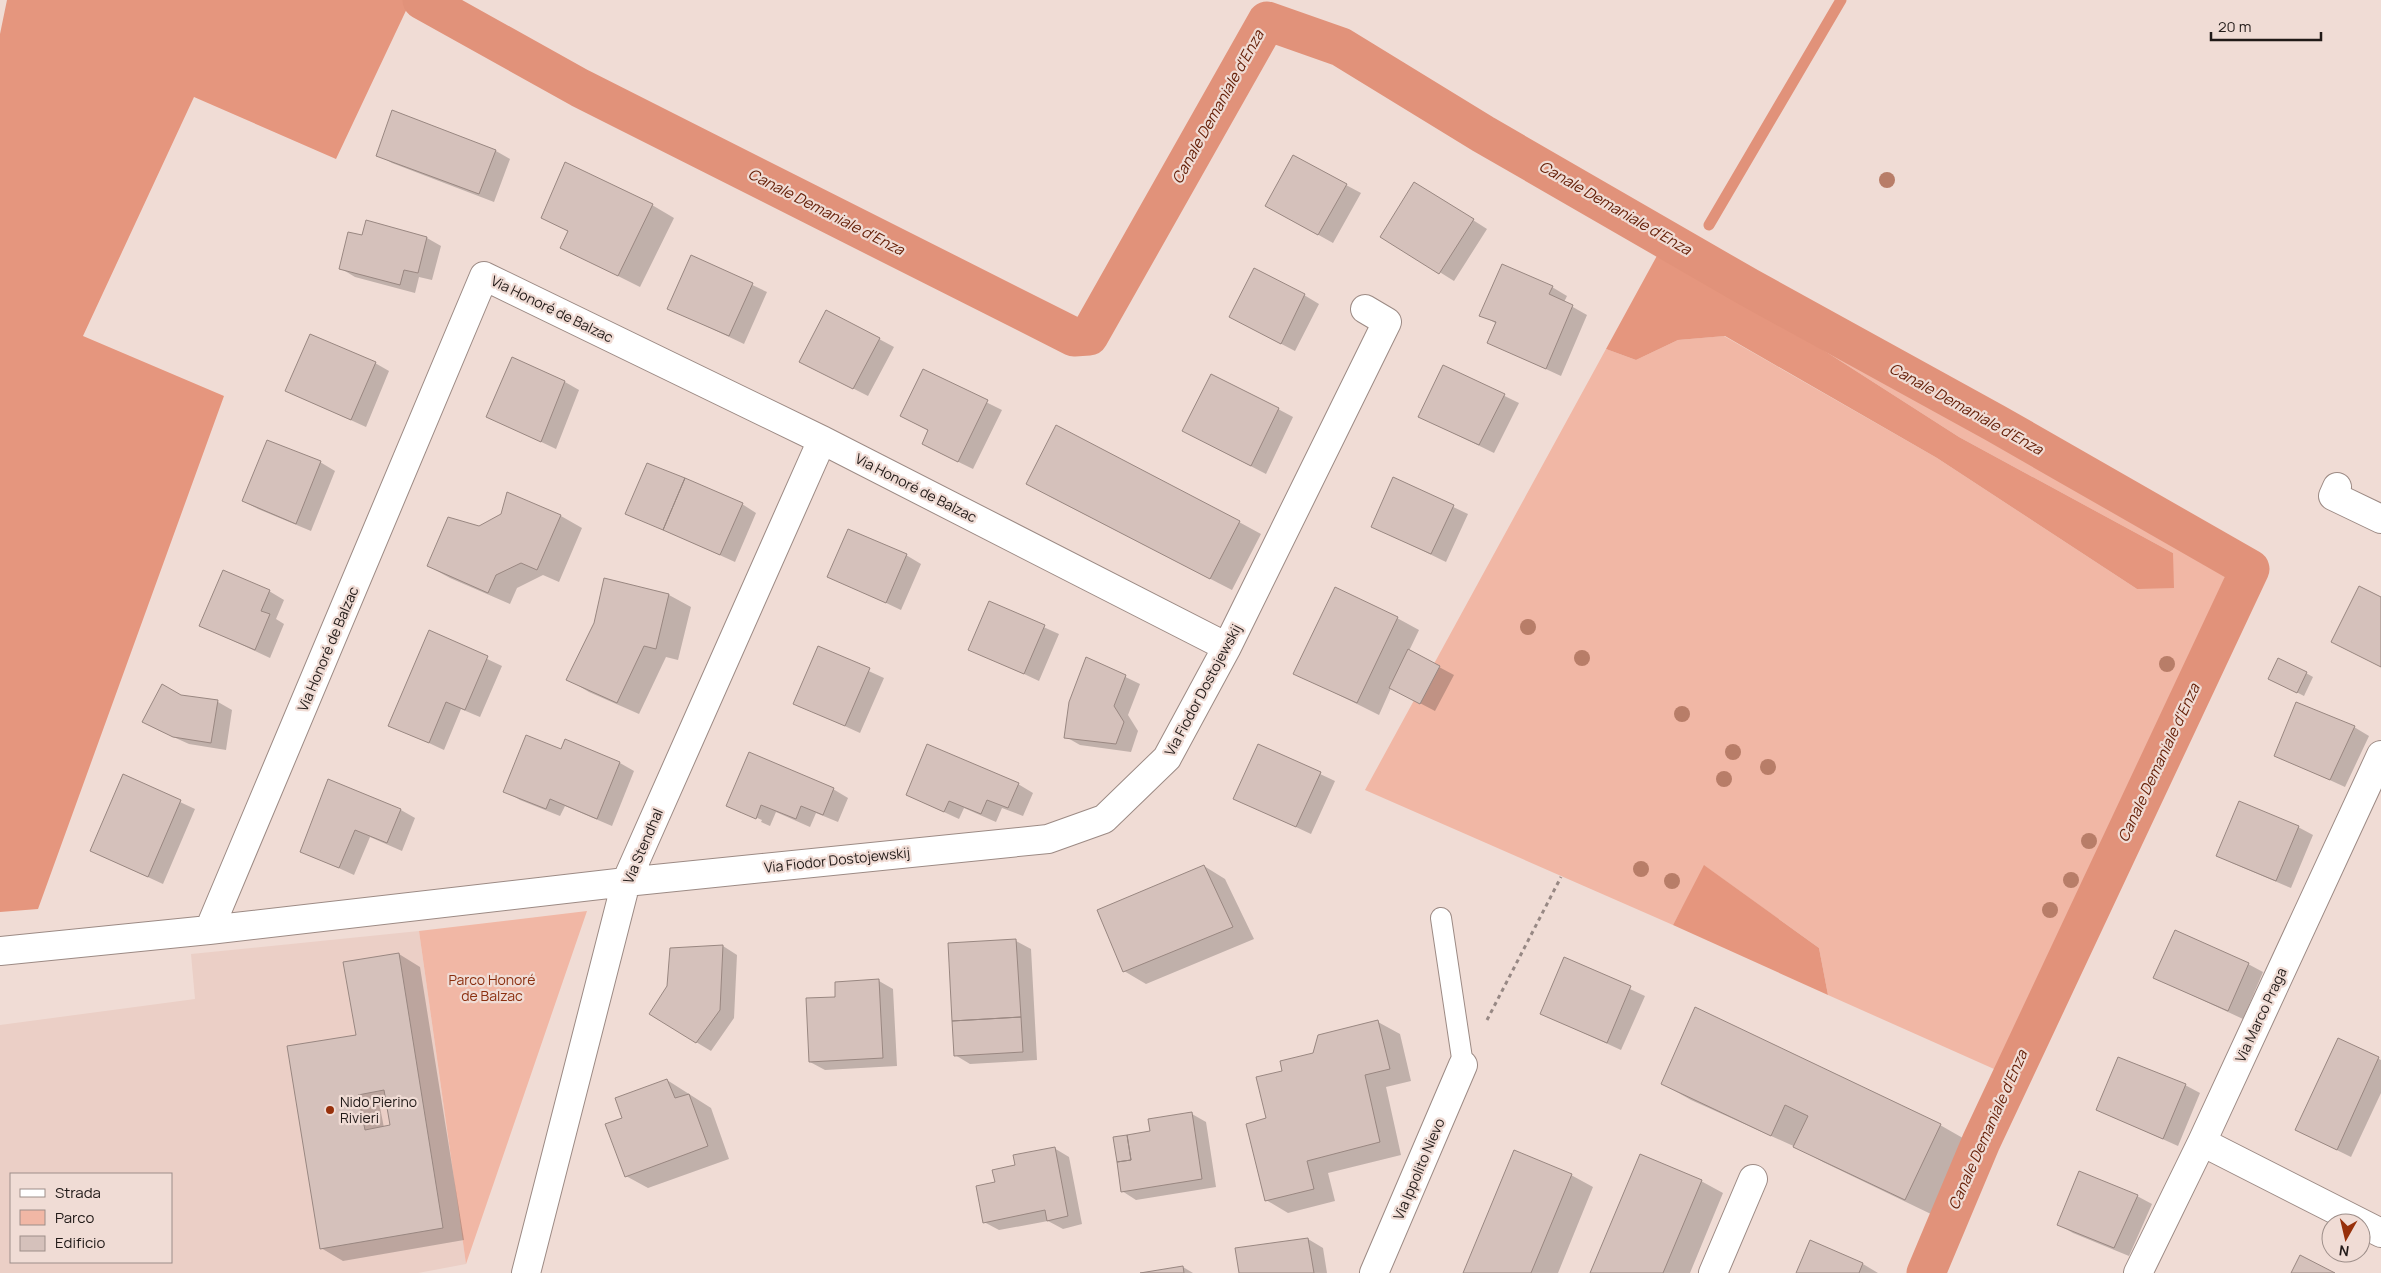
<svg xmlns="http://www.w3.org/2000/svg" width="2381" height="1273" font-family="Manrope,sans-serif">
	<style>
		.built { fill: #ebcfc6; fill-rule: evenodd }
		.green { fill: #f1b7a5 }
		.forest { fill: #e5967e }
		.shadow { fill: #0003; fill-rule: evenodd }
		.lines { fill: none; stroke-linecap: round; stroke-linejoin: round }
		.stream { stroke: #e1927a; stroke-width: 11 }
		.canal { stroke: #e1927a; stroke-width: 39 }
		.building { fill: #d5c1bb; stroke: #998781; fill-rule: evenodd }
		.service-casing { stroke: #9c8a84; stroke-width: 22 }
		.minor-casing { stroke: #9c8a84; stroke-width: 30 }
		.path { stroke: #978884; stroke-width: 3; stroke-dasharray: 4 4; stroke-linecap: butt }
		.service { stroke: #fff; stroke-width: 20 }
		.minor { stroke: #fff; stroke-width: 28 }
		.tree { fill: #b87d68 }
		.poi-dot { fill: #97300a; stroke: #f0dcd5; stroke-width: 2 }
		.labels { text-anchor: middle; stroke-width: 4.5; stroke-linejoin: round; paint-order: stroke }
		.street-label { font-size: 14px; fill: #211a18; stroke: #f0dcd5 }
		.park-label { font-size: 14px; fill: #8b2f0f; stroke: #f0dcd5 }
		.poi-label { font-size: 14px; fill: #211a18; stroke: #f0dcd5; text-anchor: start }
		.water-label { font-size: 15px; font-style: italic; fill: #662008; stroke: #f0dcd5 }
	</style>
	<rect width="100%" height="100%" fill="#f0dcd5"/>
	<path class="built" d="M419,931L466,1264L418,1273H0V1025L195,999L191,954ZM11,1174H171V1262H11Z"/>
	<path class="green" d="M1748,287L1995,423L2250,569L2012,1077L1828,995L1819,948L1705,866L1673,925L1365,790L1606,349L1636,360L1678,340L1724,336L1937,458L2137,589L2173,553L1959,437L1756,307Z
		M587,911L466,1264L419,931Z"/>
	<path class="forest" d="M7,0H411L336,159L194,97L83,336L224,396L38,909L0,912V34Z
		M1660,217L1742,263L1756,307L1959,437L2173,553L2174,588L2137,589L1937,458L1725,336L1678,340L1636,360L1606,349L1659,252L1625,230Z
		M1704,865L1819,948L1828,995L1673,925Z"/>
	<path class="shadow" d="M496,151L510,159L494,202L392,163L378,155Z
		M1346,185L1361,193L1333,243L1281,214Z
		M1429,192L1487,229L1454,281L1382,236Z
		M652,205L674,218L640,287L562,248L569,232L542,217Z
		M362,237L427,238L441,246L432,280L419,277L415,293L355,277L340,268Z
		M691,256L767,292L744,344L668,308Z
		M1552,287L1567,296L1564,302L1587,315L1561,376L1489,343L1497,324L1481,315Z
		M1304,295L1319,304L1295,351L1245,325Z
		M879,339L894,347L868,396L815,369Z
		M375,363L389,371L366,427L287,391Z
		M1443,366L1519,403L1494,453L1420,417Z
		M923,371L1002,410L973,469L938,452L929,431L901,416Z
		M565,382L579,390L556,449L487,416Z
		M1278,409L1293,417L1266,474L1183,431Z
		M268,441L320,462L335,471L311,531L258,509L243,501Z
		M1394,479L1468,514L1446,562L1372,526Z
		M508,494L561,516L582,528L559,582L543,575L517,588L510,604L450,578L428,566L479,527L502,515Z
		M1049,496L1239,522L1261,534L1232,590Z
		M742,504L756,513L735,562L627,513Z
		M906,555L921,564L901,610L829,576Z
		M605,580L669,595L691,607L678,660L666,657L639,714L589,692L567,679L595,623Z
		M269,591L284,600L276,619L284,624L270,658L200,625Z
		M990,603L1059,634L1039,681L970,649Z
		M1397,618L1419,630L1409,651L1454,675L1435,711L1391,688L1379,715L1295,673Z
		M430,632L502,666L480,717L461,709L444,750L390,725Z
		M818,648L884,678L860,733L794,703Z
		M1086,658L1140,684L1128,715L1138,731L1131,752L1080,745L1066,737Z
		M2306,673L2313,677L2304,696L2277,682Z
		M181,696L218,702L232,710L226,750L189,744L158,730Z
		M2297,703L2354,727L2369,736L2345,787L2275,755Z
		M1258,745L1335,781L1311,834L1235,799Z
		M562,751L620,763L634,771L612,826L565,806L560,816L520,800L505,791Z
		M124,776L195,809L163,884L91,851Z
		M329,781L401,810L415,818L402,851L370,837L354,875L301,851Z
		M1018,784L1033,793L1023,816L1002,808L996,822L964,808L959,819L907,795Z
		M833,789L848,798L838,822L816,813L810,827L776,812L770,826L761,822L762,820L741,811V813L727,805Z
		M2298,827L2313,835L2291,888L2232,863L2218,855Z
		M1204,866L1225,879L1254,939L1146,984L1124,971Z
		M1016,941L1031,949L1037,1060L970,1064L955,1055L949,944Z
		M723,946L737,955L734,1018L711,1051L696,1042Z
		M399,954L420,967L464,1240L343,1261L321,1248L358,1036ZM388,1106L392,1126L384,1128L380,1107Z
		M1565,959L1645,996L1621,1050L1542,1014Z
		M2248,964L2263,972L2243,1019L2155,978Z
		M879,981L893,989L897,1066L825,1070L810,1062L837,998Z
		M1378,1022L1400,1034L1411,1081L1386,1087L1401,1155L1328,1173L1335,1201L1288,1213L1266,1200L1268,1119L1284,1072Z
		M2338,1039L2381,1060V1093L2351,1157L2296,1130Z
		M667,1080L711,1108L729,1159L648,1188L626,1176L624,1119Z
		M1663,1084L1940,1125L1968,1141L1933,1215L1823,1162L1800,1149L1691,1100Z
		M2185,1085L2200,1093L2178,1146L2098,1110Z
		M1192,1114L1206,1122L1216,1187L1136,1200L1122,1191L1151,1132Z
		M1054,1148L1069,1157L1082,1224L1063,1229L1048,1221L999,1230L984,1222L996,1183L1016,1166Z
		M1571,1175L1593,1187L1558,1273H1465Z
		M1701,1181L1723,1193L1690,1273H1592Z
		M2137,1196L2152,1204L2129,1256L2073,1233L2059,1225Z
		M1308,1239L1323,1248L1327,1273H1240Z
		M1811,1242L1863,1264L1878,1273H1798Z
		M1183,1267L1193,1273H1147Z"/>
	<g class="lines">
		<path class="stream" d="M1709,225L1841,0"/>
		<path class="canal" d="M422,0L580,88L1074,337L1089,336L1267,21L1341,47L1483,134L1748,287L1995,423L2250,569L1981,1142L1926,1273"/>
	</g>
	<path class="building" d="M392,110L496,150L479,194L376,156Z
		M1293,155L1347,184L1318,235L1265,206Z
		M565,162L653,204L618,276L560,248L568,231L541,218Z
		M1414,182L1474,219L1439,274L1380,237Z
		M366,220L427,237L418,273L404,270L400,285L339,269L348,232L362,235Z
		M691,255L753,283L729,336L667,309Z
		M1502,264L1553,286L1549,294L1573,305L1546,369L1487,343L1496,322L1479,316Z
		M1254,268L1305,294L1281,344L1229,317Z
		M826,310L880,338L853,389L799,362Z
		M310,334L376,362L351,420L285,391Z
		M512,357L565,381L541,442L486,417Z
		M1443,365L1505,394L1479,445L1418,417Z
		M923,369L988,400L958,462L922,444L928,430L900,416Z
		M1211,374L1279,408L1251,466L1182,431Z
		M1056,425L1240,521L1210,579L1026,484Z
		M267,440L321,461L296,524L242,501Z
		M647,463L685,478L663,530L625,514Z
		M1393,477L1454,505L1431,554L1371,527Z
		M685,478L743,503L720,555L663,530Z
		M507,492L561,515L537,570L521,563L496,575L488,593L427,566L448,517L479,526L501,514Z
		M848,529L907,554L886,603L827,577Z
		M223,570L270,590L261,611L270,614L255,650L199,626Z
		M604,578L669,594L656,649L644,646L617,703L566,680L594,623Z
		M2359,586L2381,597V667L2331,642Z
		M1335,587L1398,617L1357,703L1293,674Z
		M989,601L1045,625L1024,674L968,650Z
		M429,630L488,656L465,710L446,702L429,743L388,726Z
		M818,646L870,668L845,726L793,704Z
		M1408,649L1440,666L1420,704L1389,688Z
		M1086,657L1126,675L1114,706L1124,722L1116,744L1064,738L1069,702Z
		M2278,658L2307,672L2297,693L2268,679Z
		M162,684L181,695L218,700L211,743L173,737L142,722Z
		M2296,702L2355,726L2330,780L2274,756Z
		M526,735L561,749L565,739L620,762L597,819L550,799L546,809L503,792Z
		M927,744L1019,783L1008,808L987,800L981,814L949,801L944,812L906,795Z
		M1258,744L1321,772L1296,827L1233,799Z
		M749,752L834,788L823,815L801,806L796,819L761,805L756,819L726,806Z
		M123,774L181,800L148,877L90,851Z
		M328,779L401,809L387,843L355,830L339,868L300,852Z
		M2239,801L2299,826L2276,881L2216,856Z
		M1204,865L1233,927L1123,972L1097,910Z
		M2175,930L2249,963L2228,1011L2153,978Z
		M1016,939L1021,1017L952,1021L948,943Z
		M723,945L720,1010L696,1043L649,1014L667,986L670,948Z
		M399,953L443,1228L320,1249L287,1046L356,1035L343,962ZM384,1090L390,1125L365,1130L358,1095Z
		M1564,957L1631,986L1607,1043L1540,1014Z
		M879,979L883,1058L809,1062L806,998L835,997V982Z
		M1695,1007L1941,1124L1905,1200L1793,1147L1808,1116L1785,1105L1771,1136L1661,1084Z
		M1021,1017L1023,1052L954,1056L952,1021Z
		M1378,1020L1390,1069L1365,1075L1380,1142L1307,1161L1314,1189L1265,1201L1246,1124L1266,1118L1256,1077L1282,1071L1280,1061L1313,1053L1318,1035Z
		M2338,1038L2379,1057L2337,1150L2295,1130Z
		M2118,1057L2186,1084L2163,1139L2096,1110Z
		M667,1079L675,1098L689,1094L708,1146L625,1177L605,1124L622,1118L615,1098Z
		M1192,1112L1202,1179L1121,1192L1117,1162L1131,1160L1127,1135L1150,1131L1148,1119Z
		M1127,1135L1131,1160L1117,1162L1113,1137Z
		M1055,1147L1068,1216L1047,1221L1045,1210L983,1223L976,1186L995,1182L992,1170L1015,1165L1013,1155Z
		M1514,1150L1572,1174L1531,1273H1463Z
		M1640,1154L1702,1180L1663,1273H1590Z
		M2079,1171L2138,1195L2114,1248L2057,1225Z
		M1308,1238L1314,1273H1239L1235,1248Z
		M1810,1240L1863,1263L1859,1273H1796Z
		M2300,1255L2335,1273H2291Z
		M1183,1266L1184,1273H1140Z"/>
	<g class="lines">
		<g class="service-casing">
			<path id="service" d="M1441,918L1463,1065"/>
		</g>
		<g class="minor-casing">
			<path id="minor" d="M2337,487L2333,496L2381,519
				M209,930L626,882L1048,839L1104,819L1167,758L1227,647L1387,322L1365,309
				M0,951L209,930L484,276L822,440L1227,647
				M2202,1142L2381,1233
				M526,1273L626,882L822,440
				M1374,1273L1463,1065
				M1713,1273L1753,1179
				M2138,1273L2202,1142L2381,755"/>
		</g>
		<path class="path" d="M1487,1020L1561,877"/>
		<use href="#service" class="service"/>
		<use href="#minor" class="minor"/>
	</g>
	<g class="tree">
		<circle cx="1887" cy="180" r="8"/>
		<circle cx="1528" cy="627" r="8"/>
		<circle cx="1582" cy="658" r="8"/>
		<circle cx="2167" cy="664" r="8"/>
		<circle cx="1682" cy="714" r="8"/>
		<circle cx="1733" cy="752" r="8"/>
		<circle cx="1768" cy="767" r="8"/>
		<circle cx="1724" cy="779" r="8"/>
		<circle cx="2089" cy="841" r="8"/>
		<circle cx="1641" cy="869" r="8"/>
		<circle cx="2071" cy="880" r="8"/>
		<circle cx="1672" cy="881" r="8"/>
		<circle cx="2050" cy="910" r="8"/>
	</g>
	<circle class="poi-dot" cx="330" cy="1110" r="5"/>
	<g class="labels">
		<g class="street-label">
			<text transform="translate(552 309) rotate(26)" y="5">Via Honoré de Balzac</text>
			<text transform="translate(916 488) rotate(27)" y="5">Via Honoré de Balzac</text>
			<text transform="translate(328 649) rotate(-67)" y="5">Via Honoré de Balzac</text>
			<text transform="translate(1203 690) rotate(-62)" y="5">Via Fiodor Dostojewskij</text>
			<text transform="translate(643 846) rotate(-67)" y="5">Via Stendhal</text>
			<text transform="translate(837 860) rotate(-6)" y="5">Via Fiodor Dostojewskij</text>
			<text transform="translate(2261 1015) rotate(-65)" y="5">Via Marco Praga</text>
			<text transform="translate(1419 1169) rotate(-67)" y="5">Via Ippolito Nievo</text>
		</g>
		<g class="park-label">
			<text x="492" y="985">Parco Honoré<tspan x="492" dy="16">de Balzac</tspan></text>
		</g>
		<g class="poi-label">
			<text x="340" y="1107">Nido Pierino<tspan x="340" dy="16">Rivieri</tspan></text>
		</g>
		<g class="water-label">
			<text transform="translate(1218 107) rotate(-61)" y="5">Canale Demaniale d'Enza</text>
			<text transform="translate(1615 208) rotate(30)" y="5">Canale Demaniale d'Enza</text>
			<text transform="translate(826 212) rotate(27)" y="5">Canale Demaniale d'Enza</text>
			<text transform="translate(1966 409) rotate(29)" y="5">Canale Demaniale d'Enza</text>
			<text transform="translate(2159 763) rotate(-65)" y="5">Canale Demaniale d'Enza</text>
			<text transform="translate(1988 1130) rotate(-66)" y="5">Canale Demaniale d'Enza</text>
		</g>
	</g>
	<rect x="10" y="1173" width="162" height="90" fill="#f0dcd5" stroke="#9d8e89"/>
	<rect x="20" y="1189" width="25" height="8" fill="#ffffff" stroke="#9d8e89"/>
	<text x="55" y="1198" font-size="15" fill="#211a18">Strada</text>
	<rect x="20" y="1210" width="25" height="15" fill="#f1b7a5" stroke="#9d8e89"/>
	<text x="55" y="1223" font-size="15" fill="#211a18">Parco</text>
	<rect x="20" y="1236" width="25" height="15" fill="#d5c1bb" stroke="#9d8e89"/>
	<text x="55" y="1248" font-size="15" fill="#211a18">Edificio</text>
	<g transform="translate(2346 1238) rotate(188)"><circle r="24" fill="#f0dcd5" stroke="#9d8e89"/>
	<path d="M0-4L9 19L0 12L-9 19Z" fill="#97300a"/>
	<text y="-8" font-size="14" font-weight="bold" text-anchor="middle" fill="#211a18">N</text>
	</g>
	<path d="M2211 32v8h110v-8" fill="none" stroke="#211a18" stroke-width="2.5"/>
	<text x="2218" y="32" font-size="15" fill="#211a18" stroke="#f0dcd5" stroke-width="4" paint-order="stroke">20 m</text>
</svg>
